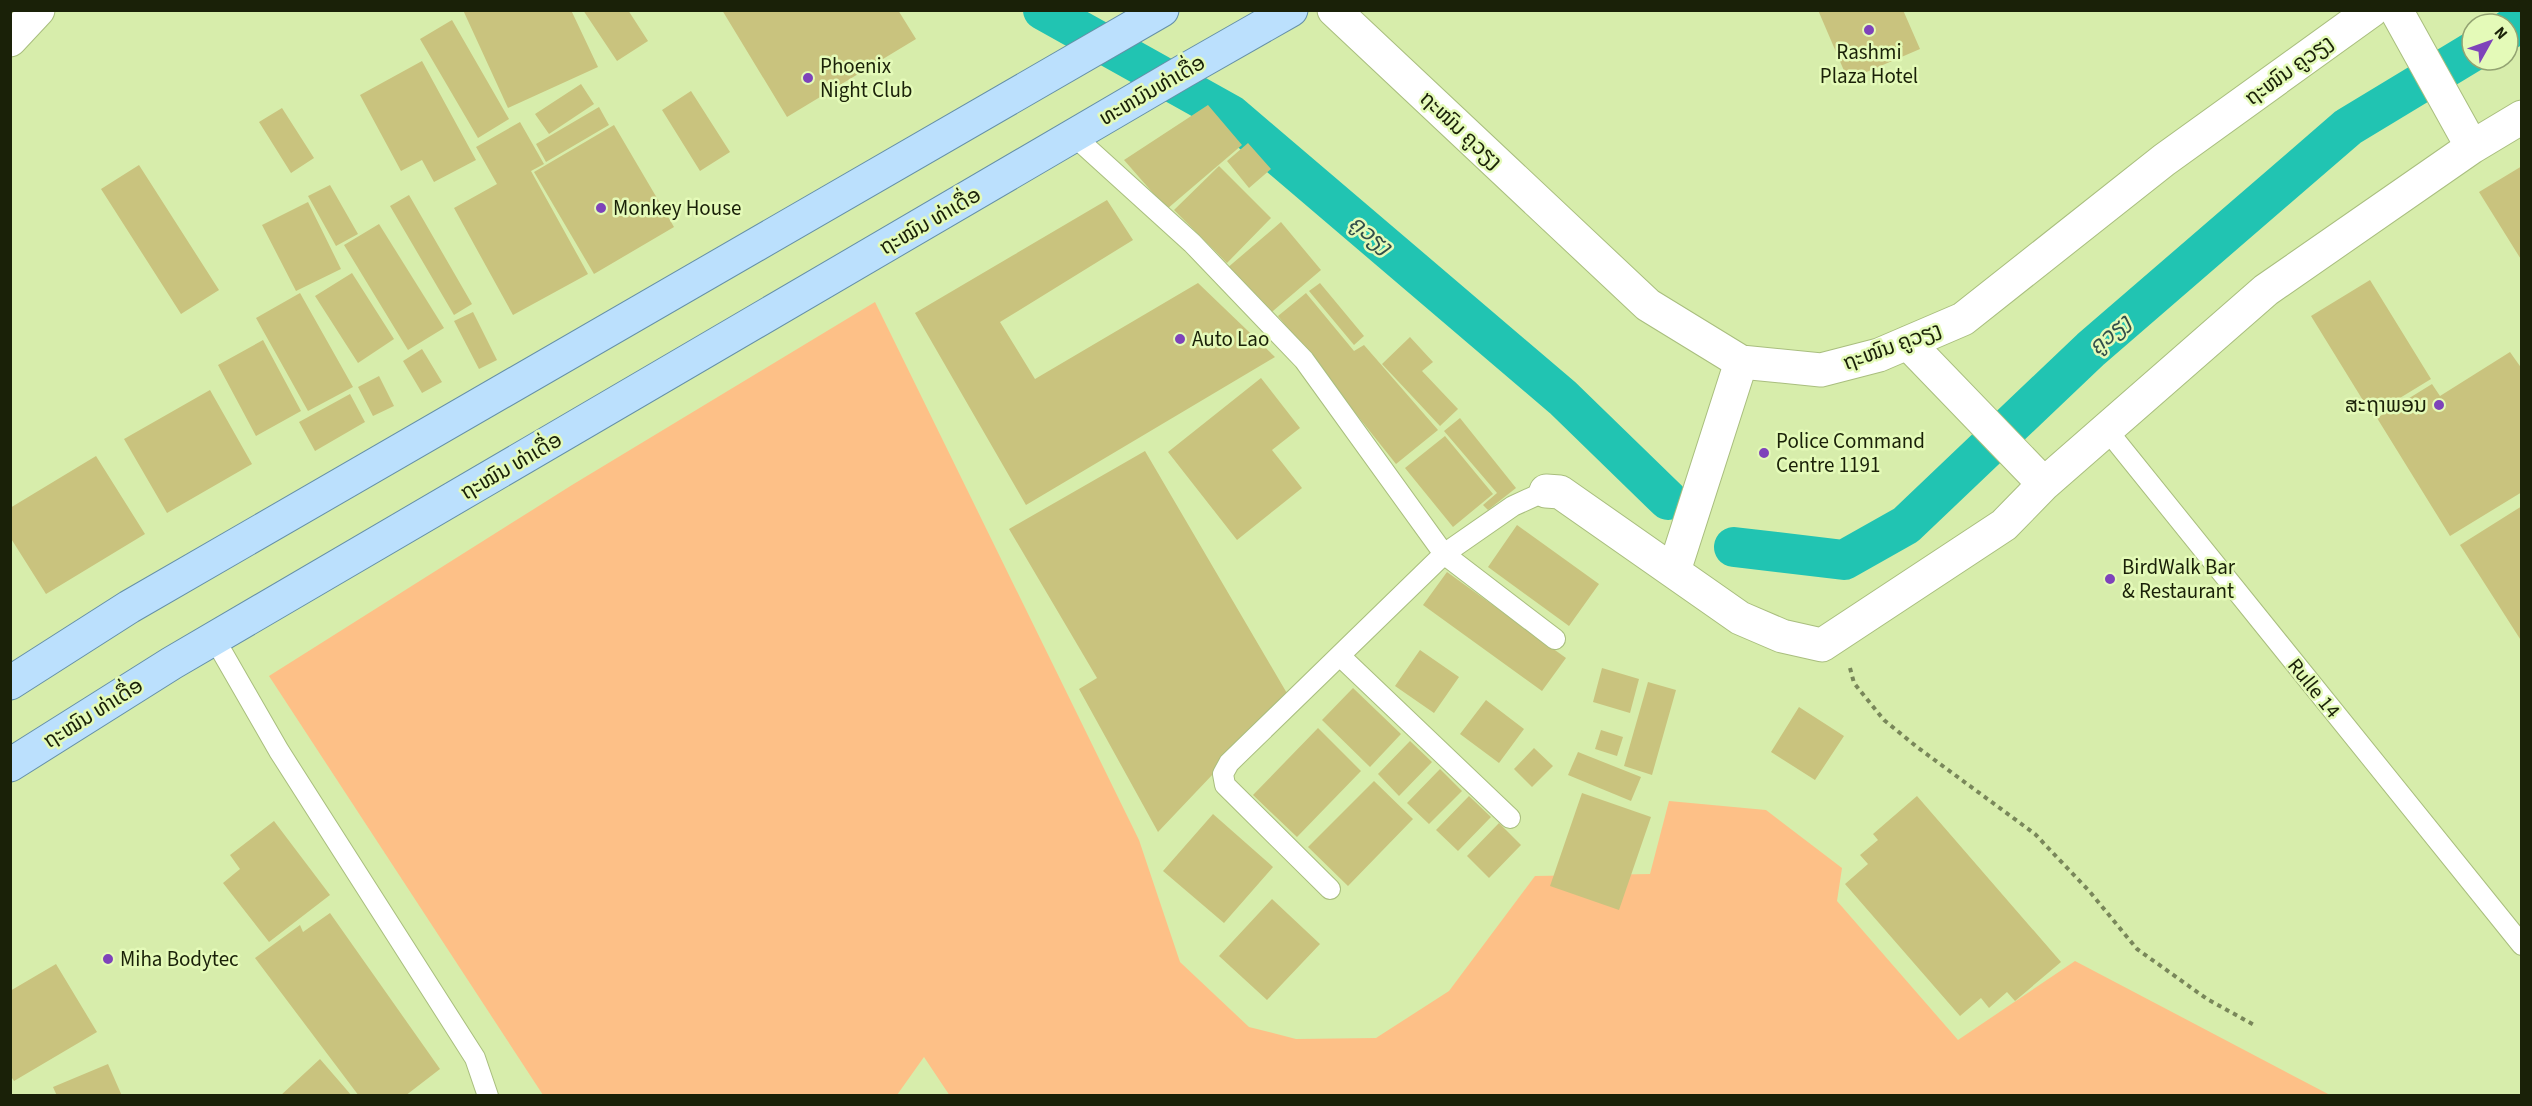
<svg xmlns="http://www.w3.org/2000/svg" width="2532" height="1106" font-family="'Source Sans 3','Noto Sans Lao',sans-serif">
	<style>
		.green { fill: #fdc087 }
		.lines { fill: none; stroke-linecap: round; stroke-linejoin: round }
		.canal { stroke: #21c4b2; stroke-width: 40 }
		.building { fill: #c9c37e }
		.service-casing { stroke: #a9be7e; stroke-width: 22 }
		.minor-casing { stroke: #a9be7e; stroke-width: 35 }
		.tertiary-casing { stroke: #a9be7e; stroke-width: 35 }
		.primary-casing { stroke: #6590a7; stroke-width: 35 }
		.path { stroke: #79875a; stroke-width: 4; stroke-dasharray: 4.5 4.5; stroke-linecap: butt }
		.service { stroke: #fff; stroke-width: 20 }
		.minor { stroke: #fff; stroke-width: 33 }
		.tertiary { stroke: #fff; stroke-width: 33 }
		.primary { stroke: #bbe0fd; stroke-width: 33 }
		.poi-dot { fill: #7e43ba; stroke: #e4fab8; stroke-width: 2 }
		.labels { text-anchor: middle; stroke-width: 5; stroke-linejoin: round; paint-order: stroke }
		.poi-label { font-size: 21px; fill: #1a2108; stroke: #e4fab8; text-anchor: start }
		.street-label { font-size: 21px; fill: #1a2108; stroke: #e4fab8 }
		.water-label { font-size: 22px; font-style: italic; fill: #304e4a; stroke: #e4fab8 }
	</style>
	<rect width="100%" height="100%" fill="#d7edab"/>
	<path class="green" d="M875,302L1139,840L1180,962L1249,1027L1296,1039L1376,1038L1449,991L1535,876L1650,874L1669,801L1766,810L1842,868L1837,901L1958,1040L2075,961L2330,1095L950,1096L924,1057L897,1095H543L269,676L572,485Z"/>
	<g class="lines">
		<path class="canal" d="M1043,10L1231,115L1563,398L1668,500
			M2508,30L2522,22
			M1734,547L1844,560L1906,525L2091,349L2348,127L2472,52"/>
	</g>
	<path class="building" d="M463,10H571L598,67L508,108Z
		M583,10H628L648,41L617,61Z
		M722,10H898L916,39L787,117Z
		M1818,10H1903L1920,49L1848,80Z
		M452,20L509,119L478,138L420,39Z
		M422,61L476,160L434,182L422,160L401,171L360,95Z
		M581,84L594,104L549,134L535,114Z
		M691,91L730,152L700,171L662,110Z
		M1208,105L1242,145L1167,209L1124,160Z
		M599,107L609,125L546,162L536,144Z
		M282,108L314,158L291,173L259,122Z
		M520,122L544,164L531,171L588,274L513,315L454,208L497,184L476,147Z
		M614,125L674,227L594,274L534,172Z
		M1248,143L1271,169L1249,188L1227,161Z
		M139,165L219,290L181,314L101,189Z
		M1219,166L1271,218L1227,263L1174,210Z
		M2522,166V261L2479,192Z
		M330,185L358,234L336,246L308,196Z
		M409,195L472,304L454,315L390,206Z
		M1107,200L1133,240L1000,322L1035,379L1198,283L1275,357L1026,505L915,313Z
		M308,202L341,269L296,291L262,225Z
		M1281,222L1321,270L1266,317L1226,269Z
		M379,224L444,328L408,350L344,245Z
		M352,273L394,339L358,363L315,296Z
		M2370,280L2431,379L2372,415L2311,316Z
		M1320,283L1364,336L1354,345L1309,291Z
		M300,293L353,387L308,411L256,318Z
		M1306,293L1354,351L1364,345L1438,430L1396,464L1278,316Z
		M473,312L497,360L479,369L454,321Z
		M1410,337L1433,362L1422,371L1458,409L1440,426L1382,364Z
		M263,340L301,411L256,436L218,365Z
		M422,349L442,382L422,393L403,361Z
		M2510,352L2522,369V492L2450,536L2377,418L2432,384L2440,396Z
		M379,376L394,406L373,416L358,387Z
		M1261,378L1300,428L1272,450L1302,488L1237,540L1168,452Z
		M210,390L252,464L167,513L124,439Z
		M350,394L365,422L315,451L299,422Z
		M1460,418L1516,488L1488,510L1483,505L1497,493L1444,431Z
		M1445,436L1493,494L1453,527L1405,468Z
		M1145,451L1288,695L1158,832L1079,689L1097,678L1009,529Z
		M96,456L145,534L46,594L10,537V508Z
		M2522,506V642L2460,545Z
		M1517,525L1599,584L1569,626L1488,567Z
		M1447,572L1566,658L1542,691L1423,605Z
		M1420,650L1459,677L1434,713L1395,686Z
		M1602,668L1639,679L1630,713L1593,702Z
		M1648,682L1676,690L1652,775L1624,766Z
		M1353,688L1401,734L1370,767L1322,720Z
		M1486,700L1524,729L1499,763L1460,734Z
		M1799,707L1844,736L1815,780L1771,752Z
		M1318,728L1361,771L1297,837L1253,795Z
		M1601,730L1623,737L1617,756L1595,749Z
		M1410,741L1432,762L1399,796L1378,774Z
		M1534,748L1553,766L1532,787L1514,769Z
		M1578,752L1641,777L1631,801L1568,775Z
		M1440,769L1462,791L1429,824L1407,803Z
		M1374,781L1413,819L1348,886L1308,847Z
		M1582,793L1651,817L1619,910L1550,886Z
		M1469,796L1491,817L1458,851L1436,830Z
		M1917,796L2061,962L2015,1001L2007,992L1989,1008L1981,998L1960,1016L1845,884L1868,864L1860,855L1878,840L1873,834Z
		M1213,814L1273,867L1224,923L1163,871Z
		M274,821L330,895L269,942L223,883L240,869L230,855Z
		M1499,823L1521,845L1489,878L1467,856Z
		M1272,899L1320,944L1267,1000L1219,956Z
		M330,913L440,1069L405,1096H359L255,958L300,925L303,932Z
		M56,964L97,1032L14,1081L10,1075V991Z
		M320,1059L352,1096H280Z
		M108,1064L122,1096H57L53,1087Z"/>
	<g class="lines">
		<g class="service-casing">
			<path id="service" d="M1074,136L1192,243L1304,360L1444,554L1555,639
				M2107,430L2522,945
				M214,638L279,751L475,1058L488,1096
				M1340,656L1510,818
				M1330,889L1225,785L1223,774L1229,763L1444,554L1513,506L1546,491"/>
		</g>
		<g class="minor-casing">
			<path id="minor" d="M2396,10L2472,147
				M1908,343L2044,484
				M1546,491L1560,492L1740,618L1782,636L1822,645L2004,525L2044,484L2266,290L2472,147L2522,117
				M1674,571L1741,362"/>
		</g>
		<g class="tertiary-casing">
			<path id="tertiary" d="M1334,10L1648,305L1741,362L1821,370L1879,355L1963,319L2164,160L2372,10
				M10,40L38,10"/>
		</g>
		<g class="primary-casing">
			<path id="primary" d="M10,683L129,607L1162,10
				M10,765L172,663L1184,71L1291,10"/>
		</g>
		<path class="path" d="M1850,668L1854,683L1884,720L1917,747L2035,834L2090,892L2137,949L2207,999L2256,1026"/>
		<use href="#service" class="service"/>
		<use href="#minor" class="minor"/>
		<use href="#tertiary" class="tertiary"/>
		<use href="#primary" class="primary"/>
	</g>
	<g class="poi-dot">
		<circle cx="1869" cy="30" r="6"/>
		<circle cx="808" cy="78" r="6"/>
		<circle cx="601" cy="208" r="6"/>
		<circle cx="1180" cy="339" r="6"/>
		<circle cx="2439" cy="405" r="6"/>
		<circle cx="1764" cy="453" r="6"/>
		<circle cx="2110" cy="579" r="6"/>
		<circle cx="108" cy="959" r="6"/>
	</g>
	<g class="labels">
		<g class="poi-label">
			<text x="1869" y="59" text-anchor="middle">Rashmi<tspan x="1869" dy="24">Plaza Hotel</tspan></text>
			<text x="820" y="73">Phoenix<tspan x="820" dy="24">Night Club</tspan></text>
			<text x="613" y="215">Monkey House</text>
			<text x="1192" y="346">Auto Lao</text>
			<text x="2427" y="412" text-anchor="end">ສະຖາພອນ</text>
			<text x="1776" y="448">Police Command<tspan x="1776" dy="24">Centre 1191</tspan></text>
			<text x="2122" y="574">BirdWalk Bar<tspan x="2122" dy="24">&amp; Restaurant</tspan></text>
			<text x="120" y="966">Miha Bodytec</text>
		</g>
		<g class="street-label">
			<text transform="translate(2289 70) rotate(-36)" y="7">ຖະໜົນ ຄູວຽງ</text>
			<text transform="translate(1152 90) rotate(-30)" y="7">ທະຫນົນທ່າເດື່ອ</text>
			<text transform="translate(1461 130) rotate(43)" y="7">ຖະໜົນ ຄູວຽງ</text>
			<text transform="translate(930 221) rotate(-30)" y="7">ຖະໝົນ ທ່າເດື່ອ</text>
			<text transform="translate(1892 346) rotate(-20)" y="7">ຖະໜົນ ຄູວຽງ</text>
			<text transform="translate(511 466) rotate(-30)" y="7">ຖະໝົນ ທ່າເດື່ອ</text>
			<text transform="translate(2314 688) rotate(51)" y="7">Rulle 14</text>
			<text transform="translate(93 713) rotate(-32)" y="7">ຖະໝົນ ທ່າເດື່ອ</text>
		</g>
		<g class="water-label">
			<text transform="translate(1371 234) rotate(40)" y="8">ຄູວຽງ</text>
			<text transform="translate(2109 334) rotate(-41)" y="8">ຄູວຽງ</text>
		</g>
	</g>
	<rect width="2532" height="1106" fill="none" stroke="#1a2108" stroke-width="24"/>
	<g transform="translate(2490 42) rotate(50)"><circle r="28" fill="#e4fab8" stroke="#93a372" stroke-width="1.5"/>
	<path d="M0-4.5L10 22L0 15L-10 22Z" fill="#7e43ba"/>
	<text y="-9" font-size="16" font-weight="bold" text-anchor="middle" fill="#1a2108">N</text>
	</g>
</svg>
